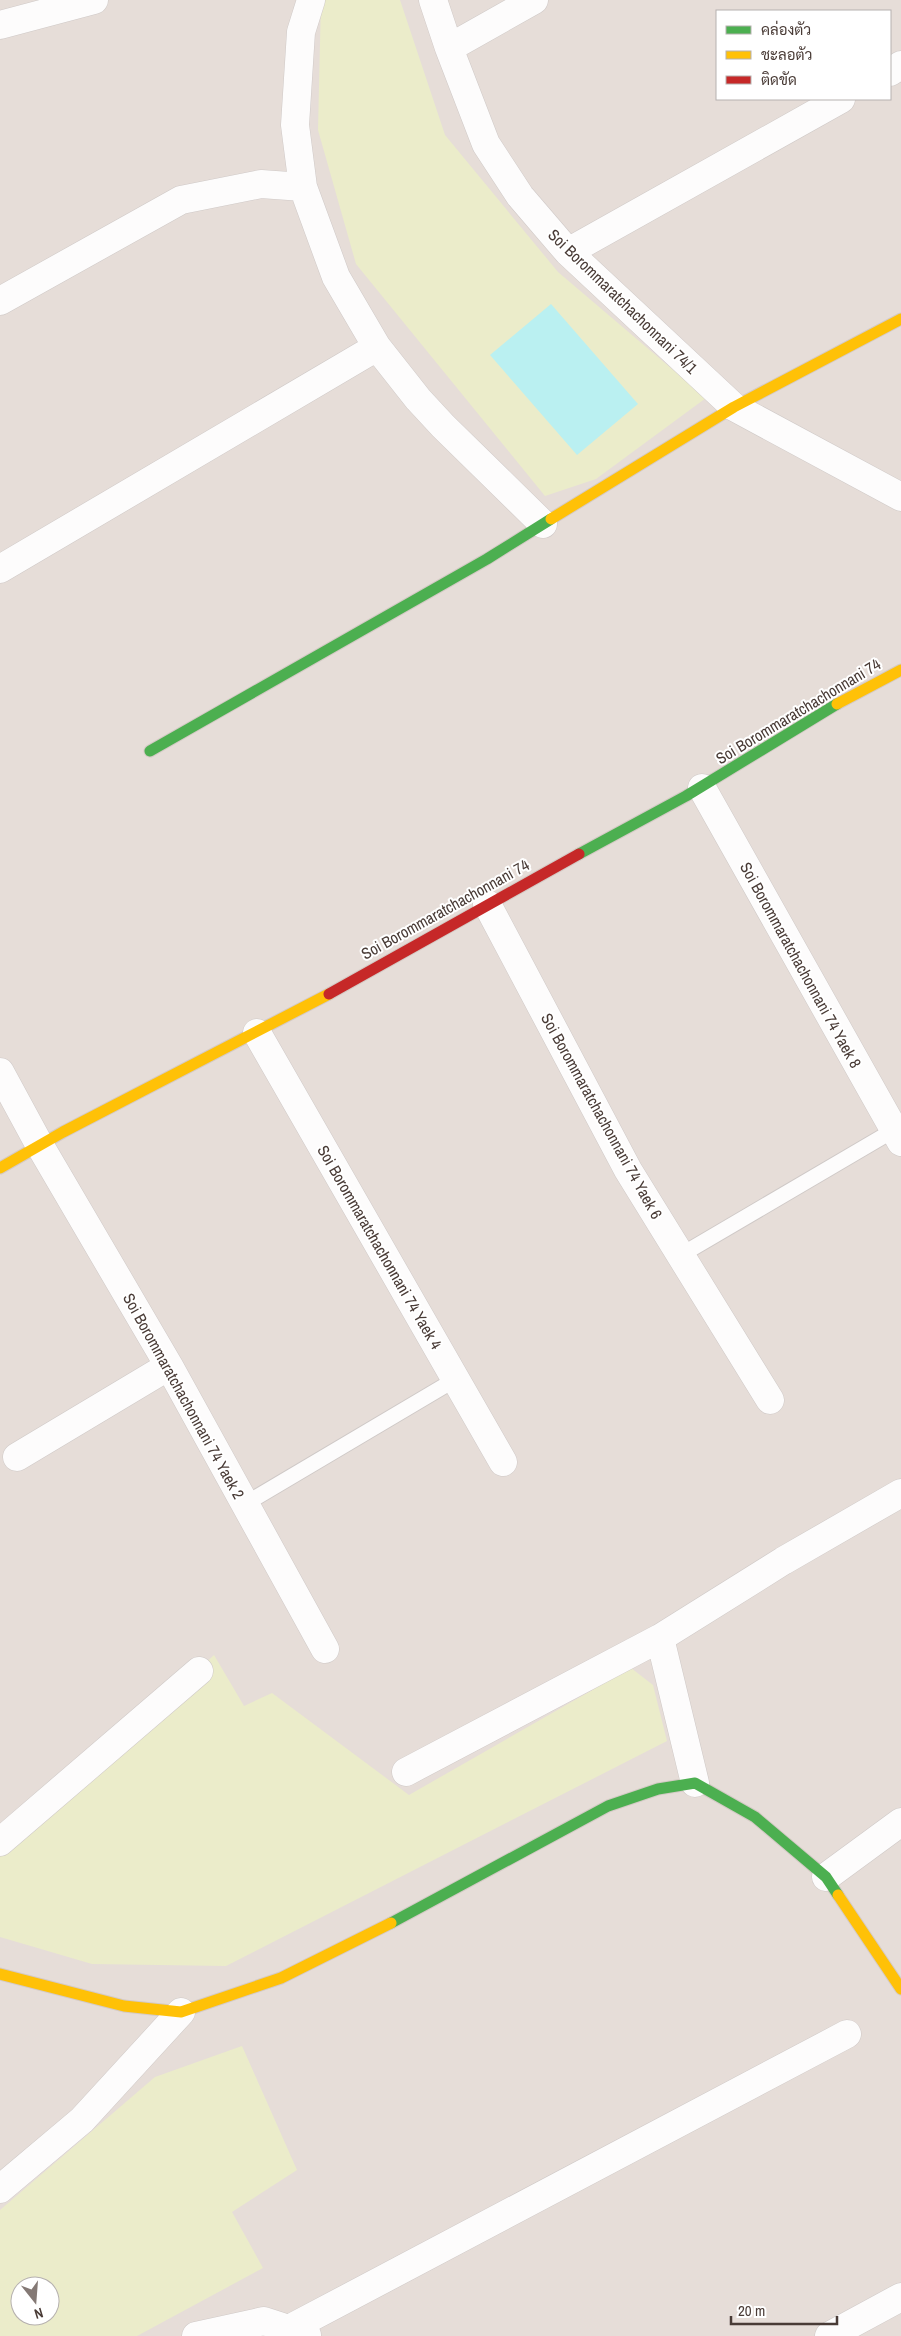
<svg xmlns="http://www.w3.org/2000/svg" width="901" height="2336" font-family="'Archivo Narrow',Sarabun,sans-serif">
	<style>
		.residential { fill: #e6ddd8; fill-rule: evenodd }
		.green { fill: #ebecca; fill-rule: evenodd }
		.water { fill: #baf0f1 }
		.lines { fill: none; stroke-linecap: round; stroke-linejoin: round }
		.lane-casing { stroke: #cfc9c7; stroke-width: 17 }
		.street-casing { stroke: #cfc9c7; stroke-width: 29 }
		.fast-casing { stroke: #d4cac5; stroke-width: 13 }
		.slow-casing { stroke: #d4cac5; stroke-width: 13 }
		.jam-casing { stroke: #d4cac5; stroke-width: 13 }
		.lane { stroke: #fdfcfc; stroke-width: 15 }
		.street { stroke: #fdfcfc; stroke-width: 28 }
		.fast { stroke: #4caf50; stroke-width: 11 }
		.slow { stroke: #ffc107; stroke-width: 11 }
		.jam { stroke: #c62828; stroke-width: 11 }
		.labels { text-anchor: middle; stroke-width: 4; stroke-linejoin: round; paint-order: stroke }
		.street-label { font-size: 16px; fill: #493b36; stroke: #fff }
	</style>
	<rect width="100%" height="100%" fill="#f2edeb"/>
	<path class="residential" d="M0,0H901V2336H0ZM717,11H890V99H717ZM20,2286H50V2316H20Z"/>
	<path class="green" d="M321,0H400L445,135L558,272L706,398L596,479L545,496L356,264L318,130Z
		M214,1655L244,1706L272,1693L409,1795L631,1668L653,1685L667,1741L226,1966L92,1964L0,1937V1857Z
		M242,2046L297,2170L232,2212L263,2268L137,2336H0V2210L155,2077ZM20,2286H50V2316H20Z"/>
	<path class="water" d="M551,304L638,404L577,455L490,355Z"/>
	<g class="lines">
		<g class="lane-casing">
			<path id="lane" d="M681,1255L894,1130
				M245,1504L456,1379"/>
		</g>
		<g class="street-casing">
			<path id="street" d="M311,0L301,32L295,125L303,187L336,277L377,347L418,399L443,426L543,524
				M433,0L449,48L486,144L520,196L568,252L734,407L901,497
				M0,25L94,0
				M449,48L534,0
				M890,72L901,65
				M568,252L841,99
				M0,301L181,200L261,184L303,187
				M0,569L377,347
				M702,788L901,1142
				M487,904L628,1170L770,1400
				M257,1033L503,1462
				M0,1072L39,1144L169,1366L325,1649
				M17,1457L169,1366
				M660,1638L695,1783
				M406,1772L660,1638L783,1561L901,1493
				M0,1842L199,1671
				M826,1877L901,1822
				M0,2189L82,2120L181,2012
				M289,2329L847,2034
				M196,2336L264,2321L307,2335
				M829,2336L901,2297"/>
		</g>
		<g class="fast-casing">
			<path id="fast" d="M150,751L487,559L551,519
				M579,854L686,796L837,704
				M391,1923L608,1806L658,1789L695,1783L755,1817L826,1877L838,1895"/>
		</g>
		<g class="slow-casing">
			<path id="slow" d="M551,519L734,407L901,319
				M837,704L901,670
				M0,1168L63,1132L329,994
				M838,1895L901,1989
				M0,1974L124,2006L181,2012L281,1978L391,1923"/>
		</g>
		<g class="jam-casing">
			<path id="jam" d="M329,994L579,854"/>
		</g>
		<use href="#lane" class="lane"/>
		<use href="#street" class="street"/>
		<use href="#fast" class="fast"/>
		<use href="#slow" class="slow"/>
		<use href="#jam" class="jam"/>
	</g>
	<g class="labels">
		<g class="street-label">
			<text transform="translate(623 301) rotate(44)" y="6">Soi Borommaratchachonnani 74/1</text>
			<text transform="translate(798 711) rotate(-31)" y="6">Soi Borommaratchachonnani 74</text>
			<text transform="translate(445 909) rotate(-29)" y="6">Soi Borommaratchachonnani 74</text>
			<text transform="translate(801 965) rotate(61)" y="6">Soi Borommaratchachonnani 74 Yaek 8</text>
			<text transform="translate(602 1116) rotate(61)" y="6">Soi Borommaratchachonnani 74 Yaek 6</text>
			<text transform="translate(380 1247) rotate(60)" y="6">Soi Borommaratchachonnani 74 Yaek 4</text>
			<text transform="translate(184 1396) rotate(61)" y="6">Soi Borommaratchachonnani 74 Yaek 2</text>
		</g>
	</g>
	<rect x="716" y="10" width="175" height="90" fill="#ffffff" stroke="#b6b1af"/>
	<rect x="726" y="26" width="25" height="8" fill="#4caf50" stroke="#b6b1af"/>
	<text x="761" y="35" font-size="15" fill="#493b36">คล่องตัว</text>
	<rect x="726" y="51" width="25" height="8" fill="#ffc107" stroke="#b6b1af"/>
	<text x="761" y="60" font-size="15" fill="#493b36">ชะลอตัว</text>
	<rect x="726" y="76" width="25" height="8" fill="#c62828" stroke="#b6b1af"/>
	<text x="761" y="85" font-size="15" fill="#493b36">ติดขัด</text>
	<g transform="translate(35 2301) rotate(163)"><circle r="24" fill="#ffffff" stroke="#b6b1af"/>
	<path d="M0-4L9 19L0 12L-9 19Z" fill="#847975"/>
	<text y="-8" font-size="14" font-weight="bold" text-anchor="middle" fill="#493b36">N</text>
	</g>
	<path d="M731 2316v8h106v-8" fill="none" stroke="#493b36" stroke-width="2.5"/>
	<text x="738" y="2316" font-size="15" fill="#493b36" stroke="#ffffff" stroke-width="4" paint-order="stroke">20 m</text>
</svg>
